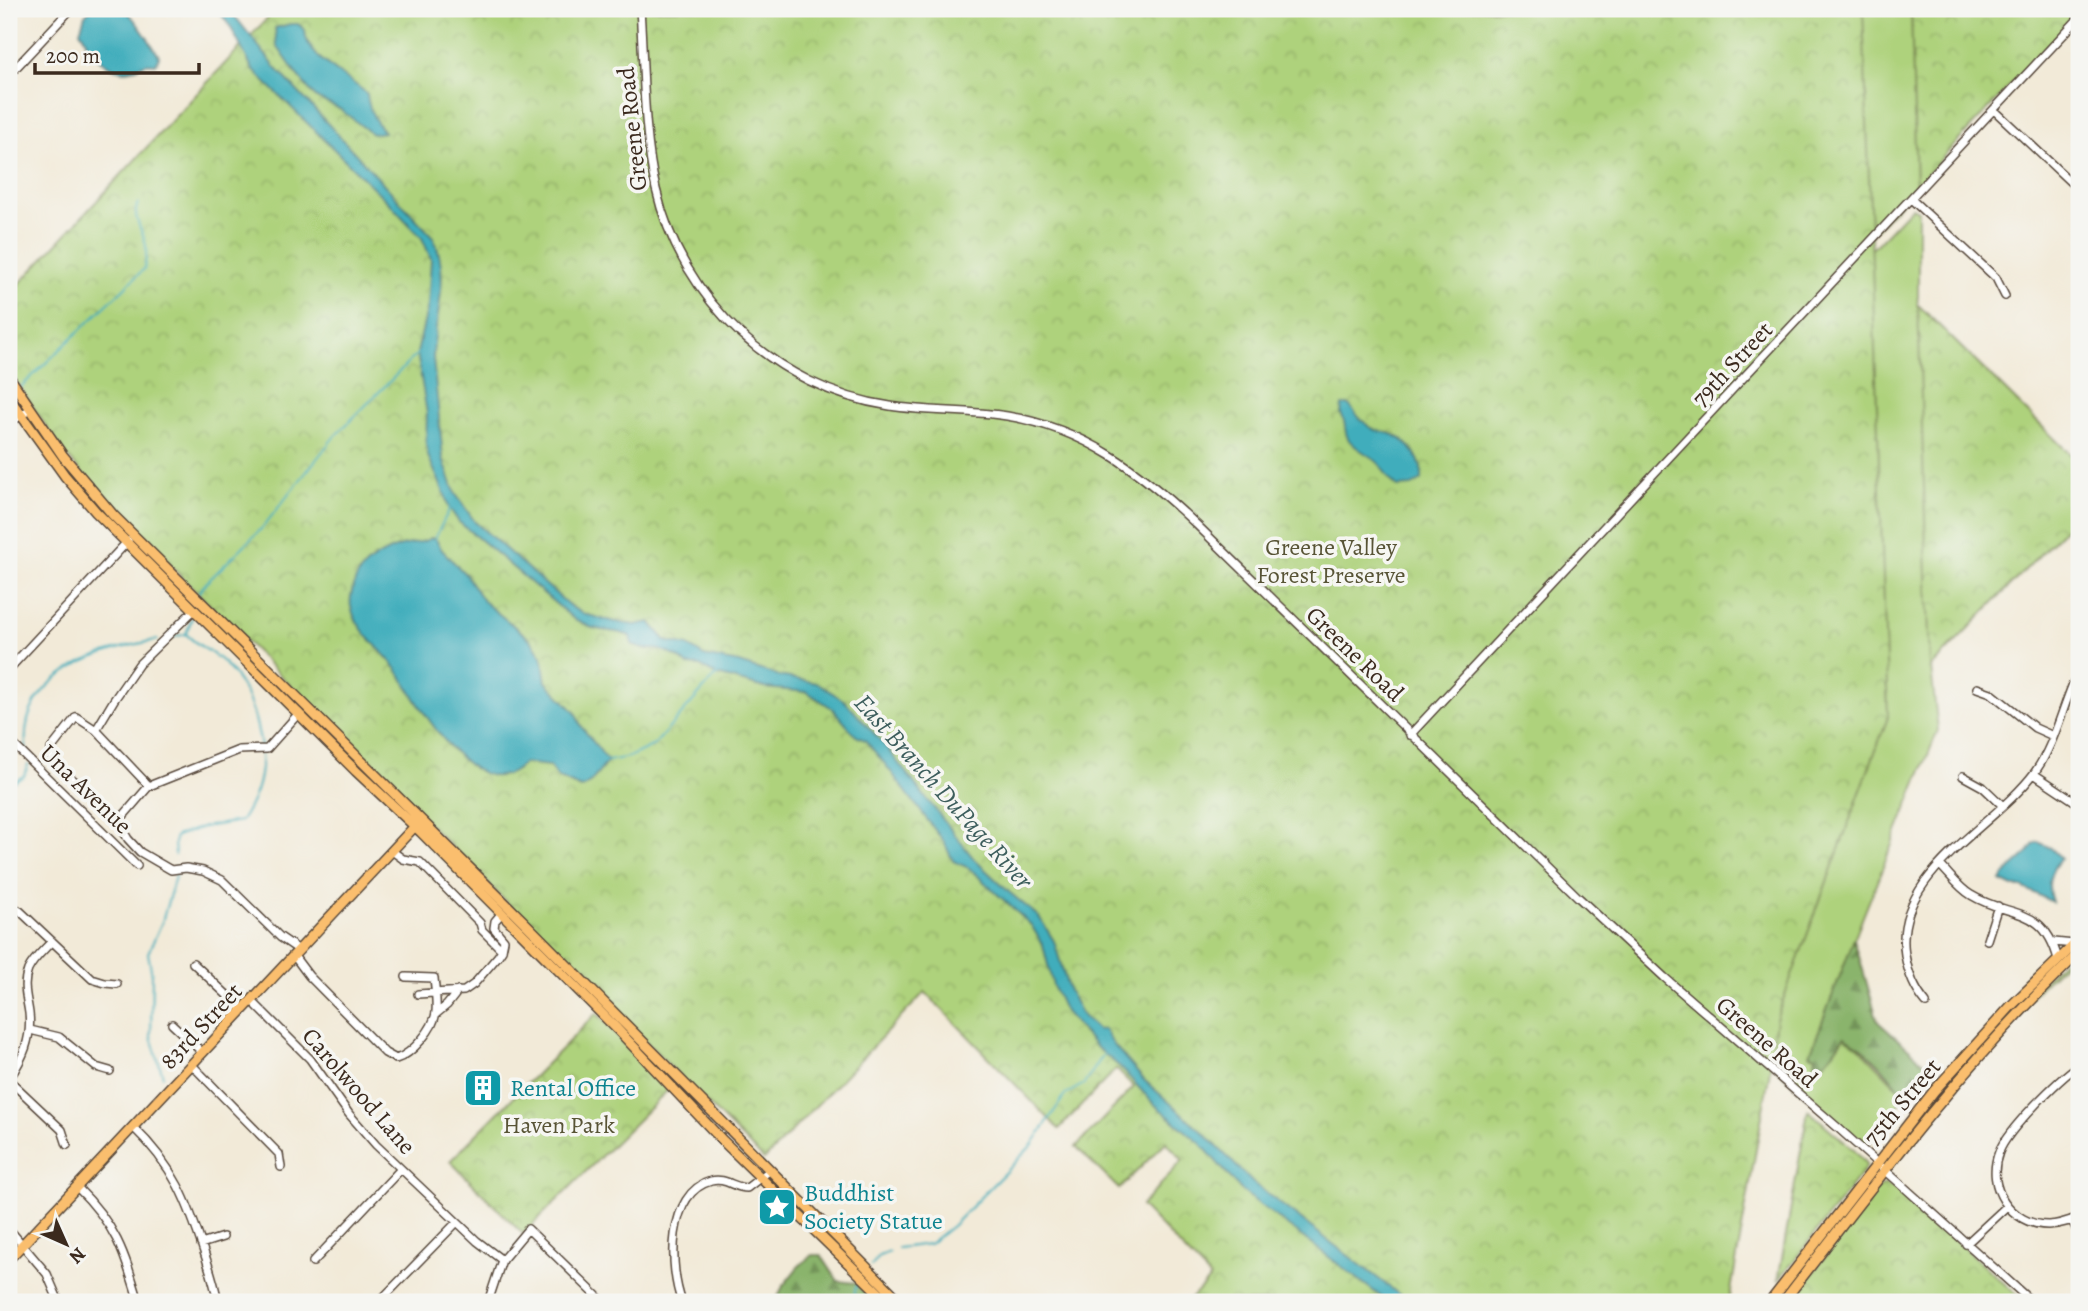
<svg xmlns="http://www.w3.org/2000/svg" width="2088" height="1311" font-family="Alegreya,serif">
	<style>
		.grass { fill: #aed27c; stroke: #747e4d; stroke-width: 2 }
		.forest { fill: url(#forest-firs); stroke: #626f45; stroke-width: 2 }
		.park { fill: url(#park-crowns); stroke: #747e4d; stroke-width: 2 }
		.water { fill: #3fadbc; stroke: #3d6c6d; stroke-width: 2 }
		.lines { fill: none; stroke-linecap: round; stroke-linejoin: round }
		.stream { stroke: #3fadbc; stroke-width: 2 }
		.minor-casing { stroke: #56473a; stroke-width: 10 }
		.major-casing { stroke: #56473a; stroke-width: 12 }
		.minor { stroke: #fff; stroke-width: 7 }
		.major { stroke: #fabe6e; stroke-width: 9 }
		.labels { text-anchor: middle; stroke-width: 7; stroke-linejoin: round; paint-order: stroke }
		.street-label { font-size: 24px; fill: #3b2a1e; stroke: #f6f6f2 }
		.park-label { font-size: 24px; fill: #585436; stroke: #f6f6f2 }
		.culture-label { font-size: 24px; fill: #0d838f; stroke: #f6f6f2; text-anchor: start }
		.water-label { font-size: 26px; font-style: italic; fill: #3d5e5d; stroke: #f6f6f2 }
	</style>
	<defs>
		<pattern id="forest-firs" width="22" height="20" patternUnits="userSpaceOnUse" patternTransform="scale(1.75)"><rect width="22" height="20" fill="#8ab46c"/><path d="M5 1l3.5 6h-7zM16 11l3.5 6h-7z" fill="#729358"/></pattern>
		<pattern id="park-crowns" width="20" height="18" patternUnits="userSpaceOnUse" patternTransform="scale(1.75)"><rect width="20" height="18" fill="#aed27c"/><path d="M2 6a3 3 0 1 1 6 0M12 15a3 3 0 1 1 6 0" fill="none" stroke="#97b46b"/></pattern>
	</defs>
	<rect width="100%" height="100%" fill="#f6f6f2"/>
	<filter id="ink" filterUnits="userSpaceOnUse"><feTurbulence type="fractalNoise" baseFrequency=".0143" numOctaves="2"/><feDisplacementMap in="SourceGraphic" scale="14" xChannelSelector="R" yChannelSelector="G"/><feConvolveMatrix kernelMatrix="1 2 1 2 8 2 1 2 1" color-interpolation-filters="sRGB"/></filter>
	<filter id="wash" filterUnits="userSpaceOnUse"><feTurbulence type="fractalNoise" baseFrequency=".00686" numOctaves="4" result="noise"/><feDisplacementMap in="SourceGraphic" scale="28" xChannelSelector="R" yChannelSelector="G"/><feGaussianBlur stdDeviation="1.57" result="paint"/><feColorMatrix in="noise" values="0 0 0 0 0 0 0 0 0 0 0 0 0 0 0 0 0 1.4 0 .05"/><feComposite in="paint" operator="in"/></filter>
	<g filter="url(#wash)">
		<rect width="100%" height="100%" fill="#f2ead8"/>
		<path class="grass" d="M1816,9H2033L1915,131L1916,186L1870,236L1869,198Z
			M1912,207L1918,210V305L2079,463V514L1931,668L1938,730L1854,939L1811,1054L1829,1058L1844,1037L1856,1044L1906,1096L1878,1127L1873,1140L1865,1144L1829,1117L1762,1055L1871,250Z
			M2079,944V948L1996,1032L1922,1115C1969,1053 2024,999 2079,944Z"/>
		<path class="forest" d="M1854,939L1878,1022L1935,1072L1911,1098C1902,1094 1901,1090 1895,1083C1882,1066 1863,1047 1844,1037C1835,1048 1828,1065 1813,1069L1816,1056L1810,1054Z
			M812,1255H821L838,1281L855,1283L875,1302H776L783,1286L798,1267Z"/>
		<path class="park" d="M276,9H1863L1888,717L1776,1019L1769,1076L1729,1302H1188L1211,1278L1141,1206L1183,1160L1166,1142L1119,1189L1076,1147L1134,1087L1116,1069L1059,1129L925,992L764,1160L120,515L64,453L9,371V295Z
			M1911,9H2079V12L1916,186Z
			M1918,305L2079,463V514L1930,668Z
			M597,1013L668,1090L523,1234L450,1161Z
			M1808,1110L1855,1151L1866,1164L1864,1170L1778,1281Z
			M1885,1184L1900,1191L2025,1302H1791L1876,1189Z"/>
		<path class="water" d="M91,9C100,9 117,6 125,10C135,17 152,45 159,56L156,64C140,62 145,66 130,70C114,74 96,59 88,46C85,41 85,36 80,31L85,15Z
			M217,9H229L276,68L433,237C452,277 434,317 433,358L443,458L455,493L475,522L571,607L584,614L611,621L635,625L650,622L666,641L688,646L704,656L739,663L779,676L817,683L845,701L881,741L975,860L1009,892L1039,917L1054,941L1069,991L1082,1015L1098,1030L1104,1029L1113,1044L1144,1080L1203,1132L1253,1183L1409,1302H1388L1242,1191L1201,1144L1153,1103L1120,1067L1096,1047L1065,1012L1053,986L1043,945L1031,925L969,868L953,861L944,842L885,764L865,740L856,736L832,708L807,692L765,688L717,675L700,666L687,665C683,659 669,652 661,650C650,647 643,652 632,644L630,636C618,630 603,632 590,627C584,624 582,621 575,620L459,522L448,506L445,495L428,456L426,445L427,414L417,353L428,305L431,259L422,238L392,206L253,70L230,26Z
			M290,24H298L305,30C305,59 349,76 367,94C368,107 375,122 384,132L372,134L340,109L316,98L298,76L277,46L275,28Z
			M1342,405H1349C1356,414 1363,423 1373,429C1379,432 1387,432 1394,435C1411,443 1423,461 1422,480L1412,486L1398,487C1387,478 1388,477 1381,466C1373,455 1357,451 1349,440C1343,432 1347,422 1341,414Z
			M430,538H435L442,550L466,575L483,601L530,639L542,656L546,682L575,712L581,726L608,761L591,782L582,788C573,786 567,780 558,778L549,766L524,763C477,814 419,703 398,671C384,651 356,631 351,607C349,597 354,581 360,572C370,558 393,547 410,544C418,542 424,543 430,538Z
			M2038,842L2051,848L2061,858C2049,872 2046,885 2052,902L2022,887H2013L2001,881C2008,866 2026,860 2033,845Z"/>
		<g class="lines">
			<path class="stream" d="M20,388L144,269C146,261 147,254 146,246C144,232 131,217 138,203
				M435,538L450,508
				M198,593L207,582L263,527L334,437L418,353
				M186,634C197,646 213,652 225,664C248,688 256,716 261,747
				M173,637L186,634L192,618
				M27,754C14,677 99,650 158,640
				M608,761L629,757L654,745L718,673
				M9,800L11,783L24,776L28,765
				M175,855L174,843L176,836L203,827L241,821C254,801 263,779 261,754
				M163,1076L151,1037L152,975L148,953L162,922L176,873
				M1066,1094L1084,1084L1104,1054
				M898,1248L929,1244L952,1226L1032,1145L1065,1095
				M871,1266L879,1256L889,1252
				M854,1302L855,1290L860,1280"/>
		</g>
	</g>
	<g filter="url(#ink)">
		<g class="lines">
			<g class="minor-casing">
				<path id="minor" d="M640,9C644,65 643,134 656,189C682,301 776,389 890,406C929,412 968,410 1007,416C1086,429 1140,471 1197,525L1579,898L1664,977L1836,1126L2032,1302
					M9,75L71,9
					M1994,110L2079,190
					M1911,199L1996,278L2005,296
					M9,423L29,410
					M9,669L128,541
					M1977,688L1991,693L2035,728L2053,736
					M96,730L114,700L139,664L194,610
					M1410,735L2079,18
					M9,740L137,866
					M2034,774L2079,804
					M1963,776L1983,787L2003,806
					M149,786L96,730L76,717L51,749V759L118,822L128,839L140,852L171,870L186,868L203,871L222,880L280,937L299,950
					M118,822L149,786L239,750L267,749L299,713
					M392,851L403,859L420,862L480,923L482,930L502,950
					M1940,865C1950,875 1959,888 1971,895C2010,919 2043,904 2058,959
					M9,905L20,911L92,979L105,983L117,984
					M1987,940L1998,906
					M2054,942L2074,944
					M294,956L309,976L385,1053L396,1059C412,1054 434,1029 436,1012C437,1001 435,989 434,978L406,977
					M193,963L243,1010
					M418,994L464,991L474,984L498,956L502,950L504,940L494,928L495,921L501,914
					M252,1001L310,1059L349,1114L376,1145L477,1241L502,1260
					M1926,1003C1914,989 1908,973 1905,955C1892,874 1993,829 2035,772C2053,747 2061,713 2073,684L2079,676
					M436,1014L447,1005L458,991
					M172,1024L203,1053
					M30,1030L59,1037L96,1067L110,1071
					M192,1065L279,1154L281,1167
					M2079,1065C2059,1079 2007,1130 1999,1152C1985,1187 2011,1225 2048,1225C2059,1225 2069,1221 2079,1217
					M9,1079C23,1058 32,1039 29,1013C27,998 22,985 28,970C33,959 44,950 52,941
					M9,1080L62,1130L67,1145
					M133,1127C174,1166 188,1202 205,1255C210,1270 215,1286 218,1302
					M77,1187C116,1225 124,1252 139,1302
					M2072,1220L2079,1235
					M9,1229L47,1274L59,1302
					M201,1244L223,1237
					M1966,1244L2007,1206
					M313,1262L401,1169
					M379,1302L457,1222
					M488,1302L502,1260L528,1229L603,1302
					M682,1302C669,1269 667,1193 711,1181C725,1177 734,1188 747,1188L769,1171"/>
			</g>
			<g class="major-casing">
				<path id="major" d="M9,377L63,456L113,515L523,921L901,1302
					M9,398L65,476L96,512L356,771L421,832L617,1029L723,1141L888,1302
					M9,1259L417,824
					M1770,1302L1934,1091L2011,1006L2079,940
					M1783,1302C1876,1181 1967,1059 2079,953"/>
			</g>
			<use href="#minor" class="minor"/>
			<use href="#major" class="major"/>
		</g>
	</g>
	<defs>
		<g id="building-square" transform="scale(2.0125)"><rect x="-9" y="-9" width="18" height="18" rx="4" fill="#0f9aa8" stroke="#f6f6f2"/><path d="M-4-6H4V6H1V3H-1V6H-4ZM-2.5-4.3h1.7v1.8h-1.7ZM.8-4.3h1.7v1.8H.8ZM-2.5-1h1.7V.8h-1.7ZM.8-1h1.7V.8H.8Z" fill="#fff"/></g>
		<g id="sight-square" transform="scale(2.0125)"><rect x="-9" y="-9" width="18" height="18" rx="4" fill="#0f9aa8" stroke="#f6f6f2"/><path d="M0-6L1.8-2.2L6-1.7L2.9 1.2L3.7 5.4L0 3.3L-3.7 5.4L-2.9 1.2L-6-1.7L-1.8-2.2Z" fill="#fff"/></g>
	</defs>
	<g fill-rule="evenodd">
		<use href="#building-square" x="483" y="1088"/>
		<use href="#sight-square" x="777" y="1207"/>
	</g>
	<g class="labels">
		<g class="street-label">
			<text transform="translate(632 129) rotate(-96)" y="8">Greene Road</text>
			<text transform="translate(1732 364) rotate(-47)" y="8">79th Street</text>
			<text transform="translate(1355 654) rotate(44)" y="8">Greene Road</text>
			<text transform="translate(86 789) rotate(44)" y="8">Una Avenue</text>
			<text transform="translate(201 1026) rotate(-47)" y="8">83rd Street</text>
			<text transform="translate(1767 1042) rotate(41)" y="8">Greene Road</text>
			<text transform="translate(359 1091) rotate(49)" y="8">Carolwood Lane</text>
			<text transform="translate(1902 1102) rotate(-50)" y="8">75th Street</text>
		</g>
		<g class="park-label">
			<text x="1331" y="555">Greene Valley<tspan x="1331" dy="28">Forest Preserve</tspan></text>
			<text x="559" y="1133">Haven Park</text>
		</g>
		<g class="culture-label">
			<text x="510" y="1096">Rental Office</text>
			<text x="804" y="1201">Buddhist<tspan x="804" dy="28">Society Statue</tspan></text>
		</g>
		<g class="water-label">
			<text transform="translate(944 791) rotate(48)" y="9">East Branch DuPage River</text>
		</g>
	</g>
	<rect width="2088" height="1311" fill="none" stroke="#f6f6f2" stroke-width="35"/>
	<g transform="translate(66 1244) rotate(135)" stroke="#f6f6f2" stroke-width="5" paint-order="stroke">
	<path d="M0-5L12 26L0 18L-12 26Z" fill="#3b2a1e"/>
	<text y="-10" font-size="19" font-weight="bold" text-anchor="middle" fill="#3b2a1e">N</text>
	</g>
	<path d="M35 63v10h164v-10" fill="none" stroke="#3b2a1e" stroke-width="3.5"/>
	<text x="46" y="63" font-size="21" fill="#3b2a1e" stroke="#f6f6f2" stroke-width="5" paint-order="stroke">200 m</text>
</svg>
